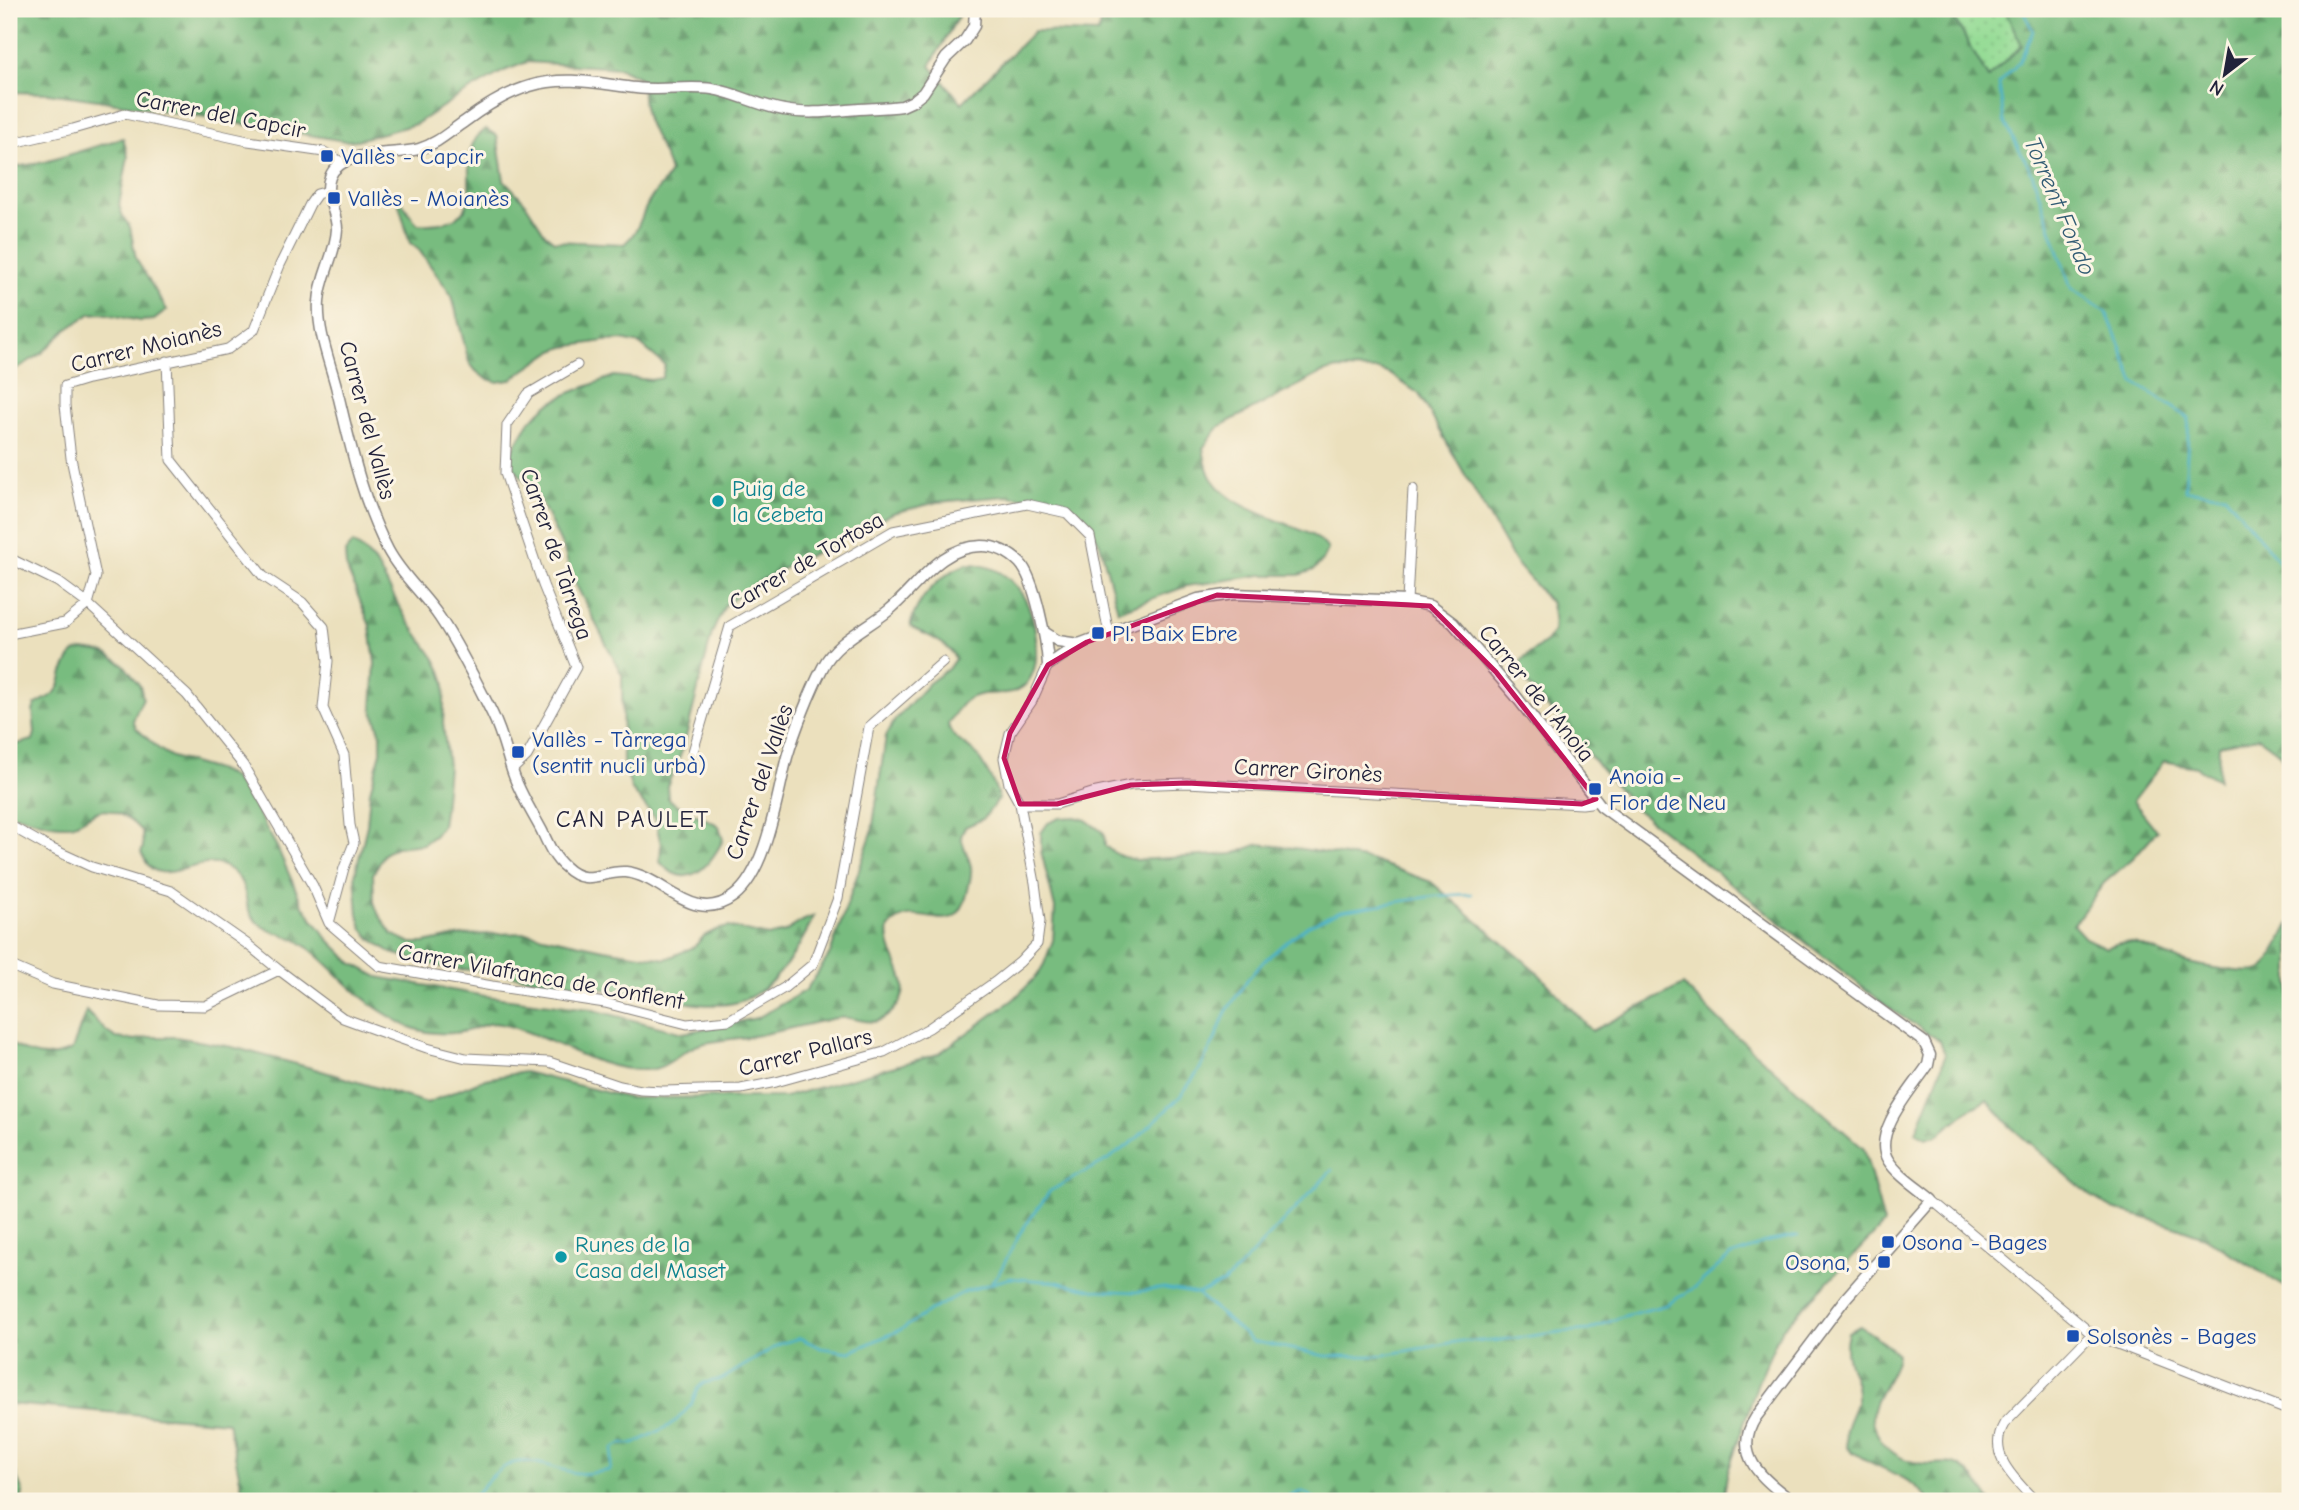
<svg xmlns="http://www.w3.org/2000/svg" width="2299" height="1510" font-family="'Comic Neue',sans-serif">
	<style>
		.grass { fill: url(#grass-dots); stroke: #5c7f68; stroke-width: 2 }
		.forest { fill: url(#forest-firs); stroke: #4d6f5d; stroke-width: 2 }
		.lines { fill: none; stroke-linecap: round; stroke-linejoin: round }
		.stream { stroke: #4bb2ca; stroke-width: 2.5 }
		.minor-casing { stroke: #86817c; stroke-width: 11 }
		.tertiary-casing { stroke: #86817c; stroke-width: 13 }
		.minor { stroke: #fff; stroke-width: 9 }
		.tertiary { stroke: #fff; stroke-width: 10 }
		.marked { fill: #c2185b; fill-opacity: 0.2; stroke: #c2185b; stroke-width: 5; stroke-linejoin: round }
		.transit-dot { fill: #1a4fb4; stroke: #fcf5e5; stroke-width: 2.5 }
		.culture-dot { fill: #0f9aa8; stroke: #fcf5e5; stroke-width: 2.5 }
		.labels { text-anchor: middle; stroke-width: 6; stroke-linejoin: round; paint-order: stroke }
		.street-label { font-size: 23px; fill: #22223b; stroke: #fcf5e5 }
		.transit-label { font-size: 23px; fill: #164399; stroke: #fcf5e5; text-anchor: start }
		.culture-label { font-size: 23px; fill: #0d838f; stroke: #fcf5e5; text-anchor: start }
		.water-label { font-size: 24px; font-style: italic; fill: #325c74; stroke: #fcf5e5 }
		.neighbourhood-label { font-size: 24px; letter-spacing: 2px; fill: #22223b; stroke: #fcf5e5 }
	</style>
	<defs>
		<pattern id="grass-dots" width="8" height="8" patternUnits="userSpaceOnUse" patternTransform="scale(1.75)"><rect width="8" height="8" fill="#96dc96"/><path d="M2 2h.1M6 6h.1" fill="none" stroke="#81bc82" stroke-width="1.8" stroke-linecap="round"/></pattern>
		<pattern id="forest-firs" width="22" height="20" patternUnits="userSpaceOnUse" patternTransform="scale(1.75)"><rect width="22" height="20" fill="#78bc7f"/><path d="M5 1l3.5 6h-7zM16 11l3.5 6h-7z" fill="#629869"/></pattern>
	</defs>
	<rect width="100%" height="100%" fill="#fcf5e5"/>
	<filter id="ink" filterUnits="userSpaceOnUse"><feTurbulence type="fractalNoise" baseFrequency=".0143" numOctaves="2"/><feDisplacementMap in="SourceGraphic" scale="14" xChannelSelector="R" yChannelSelector="G"/><feConvolveMatrix kernelMatrix="1 2 1 2 8 2 1 2 1" color-interpolation-filters="sRGB"/></filter>
	<filter id="wash" filterUnits="userSpaceOnUse"><feTurbulence type="fractalNoise" baseFrequency=".00686" numOctaves="4" result="noise"/><feDisplacementMap in="SourceGraphic" scale="28" xChannelSelector="R" yChannelSelector="G"/><feGaussianBlur stdDeviation="1.57" result="paint"/><feColorMatrix in="noise" values="0 0 0 0 0 0 0 0 0 0 0 0 0 0 0 0 0 1.4 0 .05"/><feComposite in="paint" operator="in"/></filter>
	<g filter="url(#wash)">
		<rect width="100%" height="100%" fill="#ebe0bd"/>
		<path class="grass" d="M1949,9H2004L2023,45L1988,78Z"/>
		<path class="forest" d="M9,9H957L960,13L930,66L962,103L1034,31L1098,33L1104,9H1949L1988,78L2022,45L2004,9H2290V766L2277,751L2258,737L2219,745L2218,780L2196,767L2164,761L2133,801L2157,831L2133,858L2104,883L2073,925L2085,938L2106,948C2115,944 2122,941 2132,943C2146,945 2159,953 2173,958C2188,964 2251,977 2263,969C2270,964 2284,934 2290,923V1290L2204,1237L2171,1225L2113,1209L2091,1196L2012,1128L1987,1100L1970,1109L1937,1136L1926,1138L1916,1132L1941,1069L1945,1054L1940,1041L1893,1011L1637,810L1516,671L1523,659L1547,641L1553,631L1554,617L1550,602L1515,562L1419,394L1390,374L1379,370L1338,369L1322,373L1220,426L1203,448C1205,459 1206,470 1212,479C1229,505 1265,515 1291,526C1306,532 1318,536 1328,549L1323,560L1314,570L1299,575H1261L1187,586L1118,611L1100,544L1087,520L1070,507L1055,501L1006,496L938,502L893,513L761,580L725,605L712,633L683,749L667,786L668,798C682,812 702,815 719,826L723,840C709,867 687,893 660,862L661,845L655,818L632,790L623,762L622,675L572,577L564,550L539,498L514,468L509,456L530,421L547,405L567,394L614,376L651,380L662,378L665,365L640,344L622,340L604,341L564,347L551,352L510,380L497,382L485,378L476,371L469,362L452,296L419,250L410,243L396,194C405,204 408,215 418,224C508,228 442,157 486,129L497,136L504,180L524,201L545,234L554,241L624,244C641,230 639,218 650,200C656,190 665,183 670,172C665,152 652,136 646,116C642,103 644,90 640,78L620,68L527,62L504,71L451,101L416,124L357,140L345,141L98,100L48,93L9,92Z
			M123,138L128,157L119,205L123,217L130,227L136,259L167,310L154,320L140,321L102,313L90,314L66,330L42,353L12,372L9,377V168L45,162Z
			M353,543L362,549L377,565L404,615L435,659L441,671L445,683L443,723L448,766L444,811L442,825L435,835L423,844L396,847L384,854L373,874L374,902L378,913L392,934L411,943H424L462,935L529,933L604,949L666,959L694,947L704,936L716,930L729,927L768,936L785,932L800,922L814,916C799,950 775,990 738,1002C710,1010 666,999 637,994C584,986 531,978 478,970L449,969L392,953L371,939L362,928L358,914L355,875L367,825L370,791L381,752V735L372,708L375,663L370,626L346,566L345,552Z
			M967,564C1010,564 1033,600 1036,639C1037,655 1037,673 1025,685C1009,700 986,688 968,699C959,705 954,715 948,724C951,741 969,744 978,757C987,770 995,784 999,799L983,819L965,827L961,836C963,847 969,857 971,867C972,876 969,885 967,894C954,946 917,895 889,927C883,956 918,980 897,1006C872,1037 861,1012 831,1019C804,1025 776,1032 748,1037C733,1039 717,1040 701,1044C679,1050 669,1070 645,1070C593,1071 550,1034 500,1024C489,1021 480,1027 470,1030C448,1036 422,1034 403,1024C391,1017 378,1010 367,1001C343,983 325,958 300,942C286,933 269,934 257,922C239,906 254,887 229,869C204,851 167,886 149,866C146,863 144,857 141,853L143,847L142,832C133,821 114,807 99,811C88,815 80,824 69,825C49,826 27,818 9,813V746L33,740L35,733L33,711L35,705L54,694L59,687L63,672L71,656L75,652L83,650L105,653L124,665L140,686L143,698L135,715L133,721L136,728L159,749L172,757L223,772L233,778L254,807L277,847L303,906L328,939L352,963L378,977L485,996L590,1009L683,1033L757,1018L806,990L830,954L872,832L886,736L895,720L929,683L948,669L955,659C949,641 925,636 910,626C917,598 939,575 967,564Z
			M1075,817L1086,820L1104,833L1105,846C1115,855 1124,858 1137,860L1233,854L1259,844L1302,849L1370,860L1431,882L1536,971L1592,1031L1683,985L1726,1027L1864,1149L1884,1224L1781,1330L1758,1382L1727,1475L1723,1501H238L243,1493L228,1422L9,1404V1043C32,1056 46,1061 72,1050L86,1011L107,1032L116,1038L136,1040L148,1037H176L232,1047L315,1069L427,1103L485,1079L524,1072L629,1098L785,1097L938,1054L1014,999L1037,976L1044,964L1053,940L1055,908L1041,851V833L1048,823L1060,818Z
			M1860,1326L1881,1340L1897,1354C1895,1377 1871,1397 1872,1419C1872,1426 1877,1433 1880,1439C1892,1456 1910,1464 1931,1464C1939,1464 1945,1462 1953,1464C1968,1468 1983,1488 1991,1501H1929C1909,1471 1872,1470 1847,1447C1846,1442 1845,1436 1846,1430C1848,1419 1856,1409 1857,1398C1858,1371 1840,1364 1848,1332Z
			M9,1463L12,1464L23,1493L21,1501H9Z"/>
		<g class="lines">
			<path class="stream" d="M2022,9L2033,31L2019,62L1999,84L2004,121L2032,173L2071,288L2107,313L2134,382L2189,418L2185,490L2225,495L2290,575
				M992,1281L999,1273L1020,1233L1050,1191L1107,1160L1134,1141L1179,1098L1198,1072L1214,1042L1226,1012L1247,980L1265,960L1288,940L1309,925L1341,911L1434,896L1472,894
				M1197,1294L1252,1341L1326,1356H1378L1461,1341H1493L1560,1332L1589,1330L1624,1316L1666,1305L1694,1288L1730,1256L1751,1249L1765,1242L1798,1236
				M470,1501C480,1490 492,1473 506,1466C529,1454 554,1470 577,1473C588,1475 599,1472 610,1470L613,1448L621,1444H634L674,1423L691,1405L698,1388L704,1383L722,1379L780,1344L800,1338L821,1348L850,1352L902,1329L933,1309L966,1291L1010,1278L1057,1282L1093,1290L1136,1292L1164,1288L1197,1294L1223,1283L1234,1273L1332,1170
				M1206,1501C1222,1498 1256,1490 1272,1494C1276,1495 1279,1497 1282,1499C1304,1493 1297,1485 1317,1501
				M1339,1501H1357"/>
		</g>
	</g>
	<g filter="url(#ink)">
		<g class="lines">
			<g class="minor-casing">
				<path id="minor" d="M9,144L73,129L125,114L248,141L324,152L343,163
					M167,361L171,460L263,576L302,602L324,627L328,661L323,708L344,755L350,825L354,843L344,868L329,923
					M9,558L58,582L88,604L187,695L243,765L313,886L329,923L379,966L492,986L605,1003L687,1024L729,1020L784,988L813,964L838,898L869,727L943,662
					M1407,601L1413,489
					M9,634L65,623L88,604L96,576L71,458L65,405V386L88,379L228,349L254,330L280,265L310,204L317,194L328,191
					M692,755L730,626L893,531L1027,504L1067,513L1090,536L1109,634
					M512,770L527,756L576,667L543,585L505,473L507,425L528,394L577,365
					M1020,804H1057L1092,793L1131,785L1187,783L1582,804L1590,803L1596,799
					M9,825L48,847L92,867L171,891L247,944L279,970L343,1018L376,1030L427,1048L466,1058L549,1062L620,1086L641,1090L663,1091L741,1089L776,1082L884,1052L929,1028L995,982L1020,962L1037,944L1040,921L1035,883L1020,804L1009,784L1004,758L1010,733L1032,701L1048,665
					M9,965L53,984L158,1005L205,1006L279,970
					M1932,1200L2092,1334L2290,1411
					M2035,1501C2016,1480 1986,1455 2004,1424L2092,1334"/>
			</g>
			<g class="tertiary-casing">
				<path id="tertiary" d="M975,9L974,26L965,40L946,58L923,93L913,101L902,106C887,108 873,108 859,109C834,111 809,115 784,110C759,106 737,93 712,89C687,86 661,91 636,88C600,84 566,75 530,86C506,93 484,107 464,122C449,132 437,144 419,149C394,156 341,148 330,177C323,195 337,211 337,229C336,254 320,277 319,302C317,329 329,360 336,386C350,443 361,498 388,550C402,576 424,594 440,618C460,648 476,681 492,713C502,733 506,752 513,773C520,794 532,812 542,831C548,844 554,858 565,867C587,888 602,870 626,872C664,876 693,927 734,896C767,871 777,795 787,757C795,730 810,692 823,667C835,642 867,628 888,611C917,588 939,546 982,546C996,546 1010,553 1020,563C1035,579 1047,642 1048,665
					M1044,632L1058,641L1079,644
					M1048,665L1079,644L1198,599L1234,594L1407,601L1430,606L1453,623L1515,695L1601,806L1924,1042L1930,1055L1928,1065C1913,1088 1871,1133 1888,1160C1898,1176 1918,1188 1932,1200L1845,1299L1756,1417C1731,1455 1763,1479 1792,1501"/>
			</g>
			<use href="#minor" class="minor"/>
			<use href="#tertiary" class="tertiary"/>
		</g>
	</g>
	<path class="marked" d="M1217,595L1430,606L1496,672L1596,799L1582,804L1187,783L1131,785L1057,804H1020L1004,758L1010,733L1048,665L1087,642Z"/>
	<g class="transit-dot">
		<rect x="320" y="149" width="14" height="14" rx="3.5"/>
		<rect x="327" y="191" width="14" height="14" rx="3.5"/>
		<rect x="1091" y="626" width="14" height="14" rx="3.5"/>
		<rect x="511" y="745" width="14" height="14" rx="3.5"/>
		<rect x="1588" y="782" width="14" height="14" rx="3.5"/>
		<rect x="1881" y="1235" width="14" height="14" rx="3.5"/>
		<rect x="1877" y="1255" width="14" height="14" rx="3.5"/>
		<rect x="2066" y="1329" width="14" height="14" rx="3.5"/>
	</g>
	<g class="culture-dot">
		<circle cx="718" cy="501" r="7"/>
		<circle cx="561" cy="1257" r="7"/>
	</g>
	<g class="labels">
		<g class="street-label">
			<text transform="translate(221 114) rotate(11)" y="8">Carrer del Capcir</text>
			<text transform="translate(146 346) rotate(-14)" y="8">Carrer Moianès</text>
			<text transform="translate(368 420) rotate(75)" y="8">Carrer del Vallès</text>
			<text transform="translate(557 554) rotate(71)" y="8">Carrer de Tàrrega</text>
			<text transform="translate(806 561) rotate(-30)" y="8">Carrer de Tortosa</text>
			<text transform="translate(1537 693) rotate(51)" y="8">Carrer de l'Anoia</text>
			<text transform="translate(1308 770) rotate(3)" y="8">Carrer Gironès</text>
			<text transform="translate(759 782) rotate(-71)" y="8">Carrer del Vallès</text>
			<text transform="translate(541 976) rotate(10)" y="8">Carrer Vilafranca de Conflent</text>
			<text transform="translate(805 1052) rotate(-14)" y="8">Carrer Pallars</text>
		</g>
		<g class="transit-label">
			<text x="341" y="164">Vallès - Capcir</text>
			<text x="348" y="206">Vallès - Moianès</text>
			<text x="1112" y="641">Pl. Baix Ebre</text>
			<text x="532" y="747">Vallès - Tàrrega<tspan x="532" dy="26">(sentit nucli urbà)</tspan></text>
			<text x="1609" y="784">Anoia -<tspan x="1609" dy="26">Flor de Neu</tspan></text>
			<text x="1902" y="1250">Osona - Bages</text>
			<text x="1870" y="1270" text-anchor="end">Osona, 5</text>
			<text x="2087" y="1344">Solsonès - Bages</text>
		</g>
		<g class="culture-label">
			<text x="732" y="496">Puig de<tspan x="732" dy="26">la Cebeta</tspan></text>
			<text x="575" y="1252">Runes de la<tspan x="575" dy="26">Casa del Maset</tspan></text>
		</g>
		<g class="water-label">
			<text transform="translate(2060 206) rotate(67)" y="8">Torrent Fondo</text>
		</g>
		<g class="neighbourhood-label">
			<text x="633" y="827">CAN PAULET</text>
		</g>
	</g>
	<rect width="2299" height="1510" fill="none" stroke="#fcf5e5" stroke-width="35"/>
	<g transform="translate(2225 74) rotate(211)" stroke="#fcf5e5" stroke-width="5" paint-order="stroke">
	<path d="M0-5L12 26L0 18L-12 26Z" fill="#22223b"/>
	<text y="-10" font-size="19" font-weight="bold" text-anchor="middle" fill="#22223b">N</text>
	</g>
</svg>
